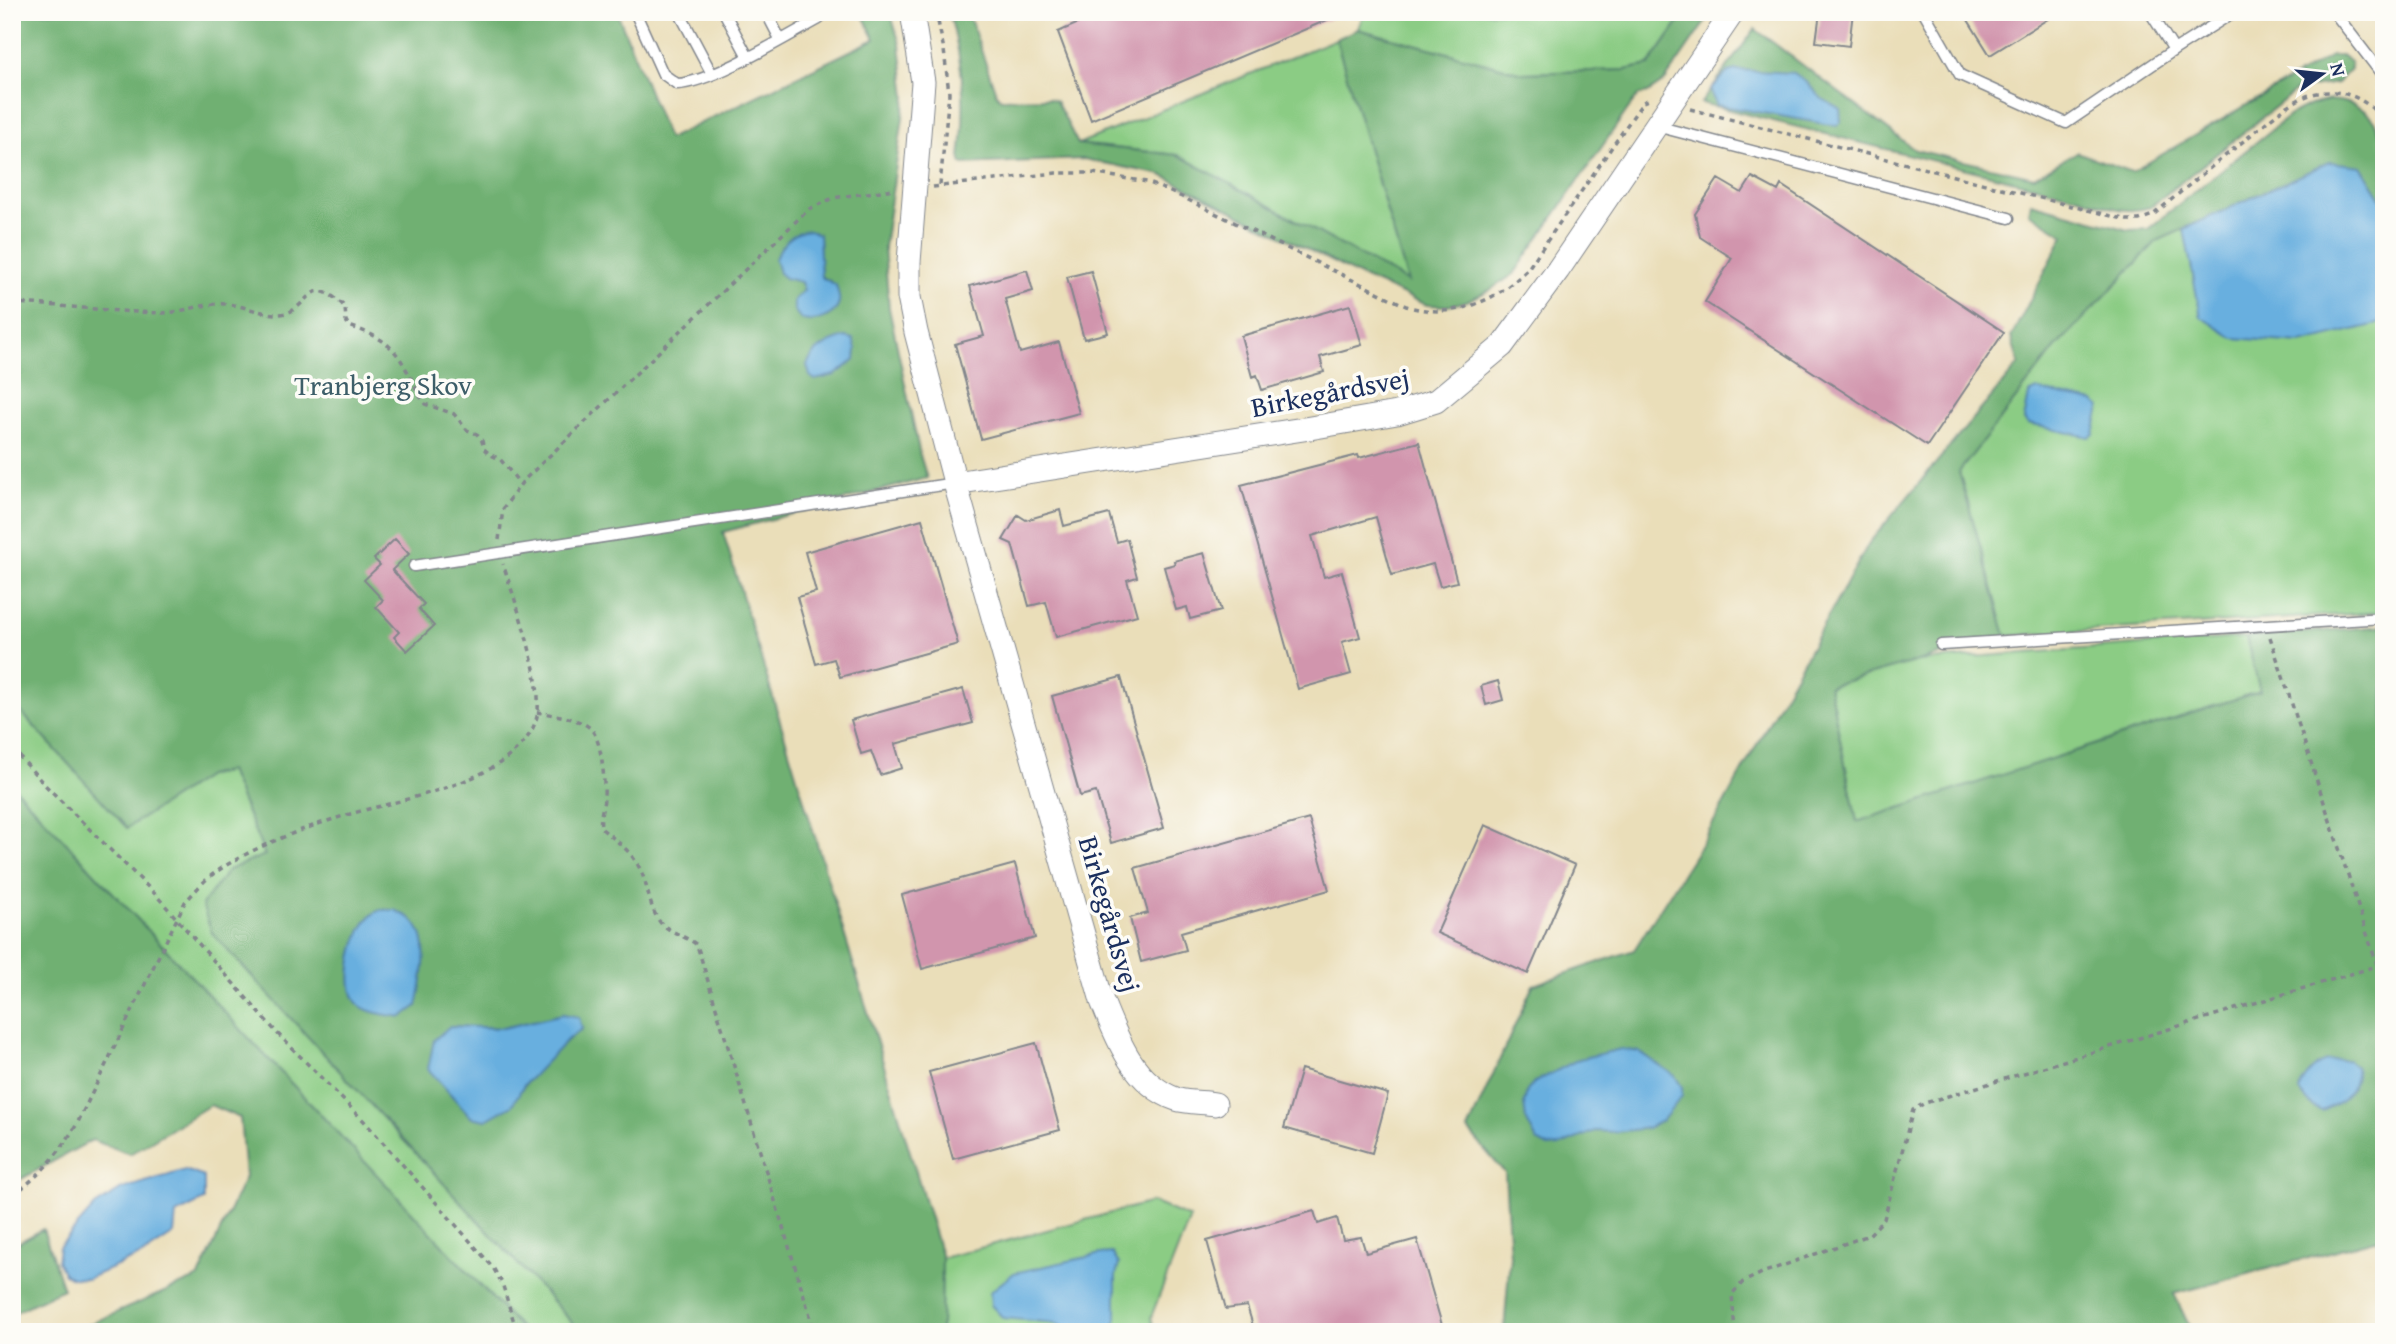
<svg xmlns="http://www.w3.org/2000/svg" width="2396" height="1344" font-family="'Gentium Book Plus',serif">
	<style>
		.green { fill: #8bcc84; stroke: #537e71; stroke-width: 2 }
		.forest { fill: #70b072; stroke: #467068; stroke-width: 2; fill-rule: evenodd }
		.water { fill: #67afdf; stroke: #416f9e; stroke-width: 2 }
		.building { fill: #d195ad }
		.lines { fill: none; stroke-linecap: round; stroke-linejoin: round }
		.service-casing { stroke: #82868c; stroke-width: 13 }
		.minor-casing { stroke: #82868c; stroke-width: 25 }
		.path { stroke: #82868c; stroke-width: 3.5; stroke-dasharray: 5 5; stroke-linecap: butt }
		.service { stroke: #fff; stroke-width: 10 }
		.minor { stroke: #fff; stroke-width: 23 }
		.labels { text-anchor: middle; stroke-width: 7; stroke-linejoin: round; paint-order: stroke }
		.park-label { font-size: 28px; fill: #3d5e69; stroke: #fdfcf7 }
		.street-label { font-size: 28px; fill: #1b2f5e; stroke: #fdfcf7 }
	</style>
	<rect width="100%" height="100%" fill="#fdfcf7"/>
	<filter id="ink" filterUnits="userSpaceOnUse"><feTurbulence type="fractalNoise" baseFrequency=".0143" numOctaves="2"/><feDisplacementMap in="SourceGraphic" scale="14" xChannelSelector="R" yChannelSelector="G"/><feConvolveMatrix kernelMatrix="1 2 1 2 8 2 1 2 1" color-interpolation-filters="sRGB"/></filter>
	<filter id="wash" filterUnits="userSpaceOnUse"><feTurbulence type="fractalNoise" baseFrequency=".00686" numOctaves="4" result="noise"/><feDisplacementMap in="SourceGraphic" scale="28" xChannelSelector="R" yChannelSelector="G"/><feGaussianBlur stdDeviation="1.57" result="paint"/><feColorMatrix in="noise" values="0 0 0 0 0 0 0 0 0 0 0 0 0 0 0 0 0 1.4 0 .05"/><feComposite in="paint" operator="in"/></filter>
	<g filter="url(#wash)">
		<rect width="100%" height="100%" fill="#eadeb9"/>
		<path class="green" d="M1364,12H1686L1649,65L1625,70L1523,73L1358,29Z
			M1336,39L1408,282L1178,155L1078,144Z
			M2184,229L2201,316L2377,324L2384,319V612L2006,636L1959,472L2056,347L2157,241Z
			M2246,637L2261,691L1857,822L1829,686L1917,661Z
			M12,702L127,828L207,776L229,771L265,855L228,870L212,933L581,1332H524L12,785Z
			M1152,1202L1190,1218L1151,1317L1155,1332H941L942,1258Z"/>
		<path class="forest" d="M12,12H617L668,139L875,39L861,12H890L900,44L906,97L884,247L889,308L920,455L927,478L723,532L942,1258L941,1332H581L212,933L202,905L228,870L265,855L229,771L207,776L127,828L12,702ZM819,235L821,277L829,280L836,309L828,316L811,321L794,300L804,290L801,282L794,278ZM563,1014L582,1029C554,1049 529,1076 511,1105L471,1117L456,1099L450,1026L503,1028Z
			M949,12H965L972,24L996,93L1001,99L1048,98L1056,101L1078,144L1178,155L1408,282L1336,39L1358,29L1523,73L1625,70L1649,65L1686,12H1712L1664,82L1648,93L1639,95L1628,109L1514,274L1490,290L1467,301L1448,306L1427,305L1358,275L1162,175L1084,159L962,164L960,157C967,105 963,62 949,12Z
			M1755,29L1915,150L2034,177L2077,152L2132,172L2331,56H2343L2350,62L2351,69L2337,83L2298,89L2150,207C2125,216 2103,204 2079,197L1701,103Z
			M2330,100C2393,104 2384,155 2384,203L2361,167L2329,162L2157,241L2056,347L1959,472L2006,636L1829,686L1857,822L2260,691L2246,637L2384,626V1255L2378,1239L2174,1294L2192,1332H1504L1510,1256L1505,1173L1468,1130L1533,985L1634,950L1702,843L1869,543L2019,364L2011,337L2064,235L2029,213L2031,203L2128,230L2148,229L2290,115L2310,105Z
			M12,785L524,1332H79L78,1329L199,1277L245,1177L240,1118L210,1105L130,1154L92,1140L12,1184Z
			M43,1229L63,1289L12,1314V1246Z"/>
		<path class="water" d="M1736,70L1794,73L1806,82L1821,98L1840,109L1841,122L1837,126L1717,105L1712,96L1711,89L1728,72Z
			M2329,162L2361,166L2384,203V319L2377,324L2301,343L2233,338L2201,317L2184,229Z
			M810,230L819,235L821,277L836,285C837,290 840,297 839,302C838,315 813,325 801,319C800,318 795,311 794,310V300L804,290L801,282L785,278L779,273L775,259C781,244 793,231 810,230Z
			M845,337L853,339L856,349L855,360L835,375L815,380L810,376L807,365C814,349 828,342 845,337Z
			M2037,390L2094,402L2100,407L2094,434L2089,437L2028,424L2024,420L2029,394Z
			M395,910C399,913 406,915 410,918C434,938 422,980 417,1006L402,1017C389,1015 370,1014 359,1005C340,988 355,920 378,911C382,909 390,910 395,910Z
			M563,1014L579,1017L582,1029L568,1039L524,1085L512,1105L486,1120L471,1117L428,1069L434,1040L450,1026L503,1028Z
			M1621,1049L1639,1052L1675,1076L1682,1087V1096L1662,1121L1648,1128L1615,1132L1595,1131L1559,1146L1548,1147L1537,1141L1526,1119L1524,1103L1527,1091L1535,1082L1579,1059Z
			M2348,1060L2356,1067C2359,1088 2340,1104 2322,1111L2313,1107L2299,1092C2300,1082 2314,1065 2324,1062C2331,1059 2341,1061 2348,1060Z
			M185,1170L204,1177V1200L176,1214L174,1234L142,1255L87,1279L72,1278L64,1274L57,1261L59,1247L95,1206L122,1189Z
			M1112,1253L1119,1264L1116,1275V1332H1072L1055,1323L1003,1318L991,1305L990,1292L1014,1273L1101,1254Z"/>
		<g id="blocks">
			<path class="building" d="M1104,12H1346L1091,120L1058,32Z
				M1820,12H1853L1849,46L1816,42Z
				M1963,12H2059L1990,55Z
				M1752,177L1778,191L1781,185L2004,332L1927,446L1705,302L1732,258L1700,237L1695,214L1718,179L1742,193Z
				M1027,270L1033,291L1005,299L1020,353L1059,342L1079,413L981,439L955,344L984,336L970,286Z
				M1091,271L1108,333L1084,339L1067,277Z
				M1350,305L1362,345L1320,357L1324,372L1262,390L1257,375L1252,377L1241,336Z
				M1419,442L1457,582L1440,586L1433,564L1392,575L1376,517L1312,536L1324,577L1342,572L1360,637L1342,642L1351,674L1298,689L1241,485L1358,455L1359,458Z
				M1060,510L1064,526L1109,514L1117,542L1127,539L1137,577L1127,580L1137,615L1056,637L1046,602L1029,606L1012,544L1003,540L1018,515L1026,520Z
				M922,519L958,644L840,677L834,659L816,664L797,597L816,592L805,552Z
				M395,539L409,554L392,570L424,604L419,609L434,626L407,651L394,637L399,632L376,607L383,600L364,580L380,565L374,559Z
				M1204,553L1221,611L1190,619L1187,607L1176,610L1164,567L1175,564L1174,561Z
				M1121,677L1164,828L1111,843L1096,792L1080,796L1052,696Z
				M1498,681L1503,700L1486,705L1481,686Z
				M963,689L973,723L895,744L902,768L880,775L871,751L861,754L851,720Z
				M1309,819L1329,890L1181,932L1186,950L1141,962L1130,918L1148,913L1135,868Z
				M1485,825L1575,865L1528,974L1437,933Z
				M1015,864L1035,938L922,969L902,895Z
				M1036,1043L1060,1130L953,1159L929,1072Z
				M1301,1069L1388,1094L1372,1153L1284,1128Z
				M1314,1211L1318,1224L1337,1218L1343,1240L1361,1237L1366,1253L1417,1239L1444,1332H1255L1247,1306L1226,1309L1207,1241Z"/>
		</g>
	</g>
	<g filter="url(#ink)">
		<use href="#blocks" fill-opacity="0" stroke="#82868c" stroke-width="2"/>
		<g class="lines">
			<g class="service-casing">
				<path id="service" d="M635,12L663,74L677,84C711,83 786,37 819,19L815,12
					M679,12L712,74
					M724,12L748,57
					M766,12L780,39
					M1924,12L1960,75L2066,123L2174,50L2234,12
					M2150,12L2174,50
					M2334,12L2384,77
					M1656,126L2009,218
					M414,566L955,483
					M1941,645L2384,618"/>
			</g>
			<g class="minor-casing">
				<path id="minor" d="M912,12L923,82L909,262V297L916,332L957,490L1102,1001C1117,1039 1134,1084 1176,1099C1188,1103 1203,1102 1215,1104
					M955,483L1310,428L1397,413L1436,401L1502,346L1558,270L1733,12"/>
			</g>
			<path class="path" d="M936,12L944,50L949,93L940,185
				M1690,109L2127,220H2139L2153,215C2184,189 2215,164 2246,139C2266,123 2288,101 2313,94C2341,87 2368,98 2384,122
				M933,187L1056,173H1092L1147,182L1182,197L1406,306C1451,320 1494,303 1527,270L1643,102L1648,100
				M12,303C62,305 112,312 162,313C183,313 205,302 225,304C243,305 260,314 278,314C311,314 305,268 345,307L346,321L349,326C376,335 392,342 406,369C413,380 417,393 425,404L454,414L467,430L477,434L482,441L484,449L491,455L500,459L521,485
				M499,540L503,509L523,481L809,209L833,198L894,189
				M2270,637L2384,986
				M537,712C553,715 577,717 590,728C602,738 605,782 604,797C604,808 598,818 602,829C617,841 632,852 640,869C648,885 649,908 660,922C670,933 686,936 697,945L815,1332
				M12,748L44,784L155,894L278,1034L364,1121L492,1266L502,1283L517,1332
				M12,1195C41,1176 59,1153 77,1124L185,902C192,895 199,886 207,879C238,853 298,830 337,818C394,799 515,785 536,720C547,688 514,598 503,564
				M1735,1332L1732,1294L1743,1282L1762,1273L1869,1235L1884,1219L1913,1110L1925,1103L2377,966
				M2351,1332L2384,1323"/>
			<use href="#service" class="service"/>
			<use href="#minor" class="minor"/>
		</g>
	</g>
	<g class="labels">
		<g class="park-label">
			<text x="383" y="395">Tranbjerg Skov</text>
		</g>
		<g class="street-label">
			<text transform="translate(1330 392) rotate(-11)" y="10">Birkegårdsvej</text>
			<text transform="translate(1110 914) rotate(74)" y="10">Birkegårdsvej</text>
		</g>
	</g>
	<rect width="2396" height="1344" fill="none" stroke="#fdfcf7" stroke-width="42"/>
	<g transform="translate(2322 74) rotate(75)" stroke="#fdfcf7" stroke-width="5" paint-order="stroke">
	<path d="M0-5L12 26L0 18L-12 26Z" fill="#1b2f5e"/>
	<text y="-10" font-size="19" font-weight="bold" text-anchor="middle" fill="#1b2f5e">N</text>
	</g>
</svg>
